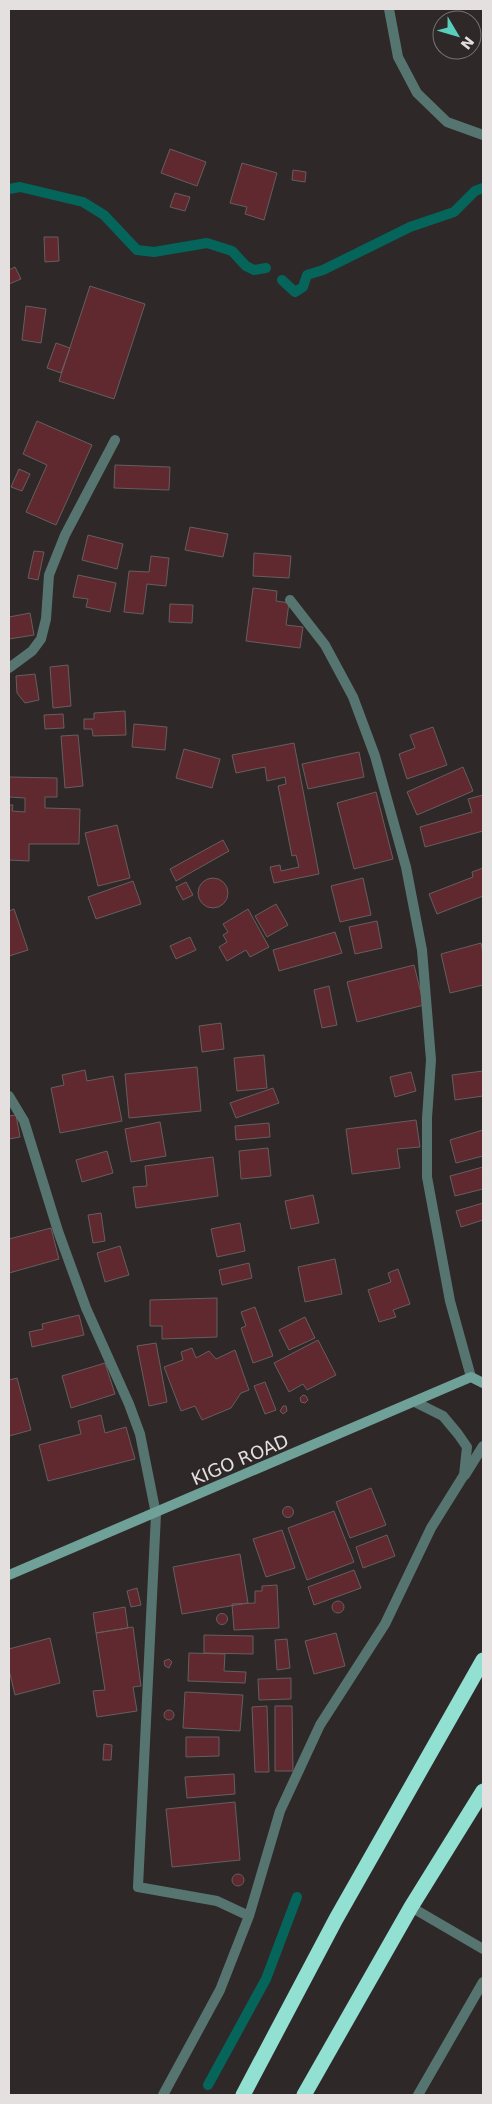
<svg xmlns="http://www.w3.org/2000/svg" width="492" height="2104" font-family="'DejaVu Sans',sans-serif">
	<style>
		.lines { fill: none; stroke-linecap: round; stroke-linejoin: round }
		.stream { stroke: #05655a; stroke-width: 10 }
		.building { fill: #60292f; stroke: #665e5e }
		.street { stroke: #577570; stroke-width: 10 }
		.secondary { stroke: #6fa198; stroke-width: 10 }
		.highway { stroke: #91e0d2; stroke-width: 15 }
		.labels { text-anchor: middle; stroke-width: 4.5; stroke-linejoin: round; paint-order: stroke }
		.street-label { font-size: 18px; fill: #e4e0e0; stroke: #2e2828 }
	</style>
	<rect width="100%" height="100%" fill="#2e2828"/>
	<g class="lines">
		<path class="stream" d="M9,189L20,187L83,202L104,215L137,250L154,252L207,243L232,251L246,266L254,270L266,268
			M282,280L295,292L303,287L307,275L323,270L410,227L454,212L475,191L483,188
			M208,2085L266,1979L297,1897"/>
	</g>
	<path class="building" d="M170,149L206,162L197,186L161,173Z
		M242,163L277,173L264,220L245,214L247,207L230,203Z
		M293,170L306,172L305,182L292,180Z
		M175,193L190,197L185,211L170,207Z
		M44,237H58L59,261L45,262Z
		M15,267L21,279L9,284V270Z
		M90,286L145,304L114,399L59,381Z
		M26,306L46,309L41,343L22,340Z
		M56,343L70,348L61,373L47,368Z
		M37,421L92,445L56,525L26,512L47,465L23,454Z
		M115,465L170,467L169,490L114,488Z
		M19,469L30,474L22,491L11,487Z
		M190,527L228,534L223,557L185,550Z
		M88,535L123,544L117,569L82,560Z
		M34,551L44,552L38,580L28,578Z
		M254,553L291,556L289,578L253,576Z
		M151,556L169,558L166,586L147,584L143,614L124,612L129,571L149,572Z
		M78,575L116,583L110,612L86,607L88,599L73,597Z
		M253,588L277,591L276,601L289,603L286,625L303,627L300,648L246,641Z
		M170,604L193,605L192,623L169,622Z
		M30,613L34,635L9,639V617Z
		M68,665L71,706L53,708L50,667Z
		M35,674L39,700L25,703L17,693L16,676Z
		M125,711L126,735L93,736L92,729H84V719H94V713Z
		M63,714L64,728L45,729L44,715Z
		M134,724L167,727L165,750L132,747Z
		M433,727L447,765L407,779L399,754L415,748L410,735Z
		M78,735L83,786L65,788L61,736Z
		M294,743L319,874L274,883L270,867L280,865L281,871L299,867L296,855L292,856L278,786L286,784L285,777L267,781L265,767L236,773L232,755Z
		M184,749L220,759L212,788L176,778Z
		M359,752L364,777L308,789L302,764Z
		M463,767L473,791L417,815L407,792Z
		M9,777L57,778V797H45V808L80,809L79,844H29V861L9,860V805H13L12,811L25,812V798L9,797Z
		M376,792L393,859L354,869L337,803Z
		M483,795V831L425,847L420,827L472,812L468,799Z
		M117,825L130,878L98,886L85,833Z
		M223,840L229,851L176,881L170,869Z
		M483,868V896L437,914L429,894L473,877L472,872Z
		M198 893a15 15 0 1 1 30 0a15 15 0 1 1-30 0Z
		M363,878L371,915L340,922L331,886Z
		M133,881L141,904L96,919L88,897Z
		M186,882L193,895L183,900L176,887Z
		M276,904L288,925L267,937L255,916Z
		M14,909L28,950L9,956V911Z
		M248,909L269,947L250,957L246,950L227,961L219,947L227,942L223,935L228,932L223,924Z
		M377,921L382,948L355,954L349,927Z
		M335,932L342,953L279,971L273,950Z
		M190,937L196,950L176,959L170,946Z
		M481,943L483,954V985L450,993L441,954Z
		M414,965L424,1005L357,1022L347,982Z
		M329,986L337,1025L322,1028L314,990Z
		M221,1023L224,1049L202,1052L199,1026Z
		M264,1055L267,1088L237,1091L234,1058Z
		M197,1067L201,1111L129,1118L125,1074Z
		M85,1070L87,1081L113,1076L122,1121L60,1133L51,1088L64,1085L62,1075Z
		M483,1071V1096L455,1100L452,1075Z
		M411,1072L416,1091L395,1097L390,1077Z
		M273,1088L279,1103L236,1118L230,1103Z
		M16,1115L20,1137L9,1139V1116Z
		M416,1120L420,1147L397,1149L400,1168L352,1174L346,1129Z
		M160,1122L166,1156L131,1162L125,1129Z
		M269,1123L270,1137L236,1140L235,1126Z
		M483,1130V1156L456,1163L450,1140Z
		M268,1148L271,1176L241,1179L239,1151Z
		M107,1151L113,1173L82,1182L76,1160Z
		M213,1157L218,1196L136,1208L133,1187L147,1186L145,1166Z
		M483,1167V1189L455,1196L450,1176Z
		M313,1195L319,1223L291,1229L285,1201Z
		M483,1203V1220L461,1227L456,1211Z
		M101,1213L105,1241L93,1243L88,1215Z
		M240,1223L245,1251L217,1257L211,1229Z
		M51,1228L59,1259L9,1273V1239Z
		M120,1246L129,1275L105,1282L97,1253Z
		M335,1259L342,1294L305,1302L298,1267Z
		M249,1263L252,1278L222,1285L219,1270Z
		M398,1269L410,1304L393,1310L396,1317L379,1322L368,1290L391,1282L388,1273Z
		M217,1298V1337L162,1339V1326H150V1300Z
		M255,1307L273,1356L253,1363L241,1328L246,1326L241,1312Z
		M79,1315L84,1335L32,1347L29,1332L43,1329L42,1324Z
		M305,1317L315,1338L289,1350L279,1330Z
		M318,1340L336,1375L307,1390L303,1384L289,1392L274,1363Z
		M156,1343L167,1402L149,1406L137,1346Z
		M192,1348L196,1358L209,1351L216,1359L235,1350L249,1390L241,1393L231,1408L202,1420L195,1406L181,1411L164,1367L183,1360L181,1352Z
		M105,1363L115,1394L71,1408L62,1376Z
		M17,1378L31,1430L9,1436V1380Z
		M265,1382L276,1410L265,1414L254,1386Z
		M303,1395L306,1396L308,1400L305,1403L301,1402L300,1398Z
		M283,1406H286L287,1411L283,1414L280,1411Z
		M101,1415L105,1433L126,1427L135,1459L48,1481L39,1445L81,1434L78,1421Z
		M371,1488L386,1525L350,1538L336,1502Z
		M282.5 1512a5.5 5.5 0 1 1 11 0a5.5 5.5 0 1 1-11 0Z
		M334,1511L354,1562L307,1580L288,1528Z
		M282,1530L295,1568L266,1577L253,1539Z
		M387,1535L395,1556L363,1568L356,1547Z
		M240,1554L248,1603L182,1614L173,1567Z
		M354,1570L361,1588L314,1605L308,1587Z
		M277,1585L279,1628L234,1630L232,1604L255,1603V1591H262V1586Z
		M137,1588L141,1605L131,1607L127,1591Z
		M332 1607a6 6 0 1 1 12 0a6 6 0 1 1-12 0Z
		M125,1607L128,1628L96,1633L93,1613Z
		M216.5 1619a5.5 5.5 0 1 1 11 0a5.5 5.5 0 1 1-11 0Z
		M133,1627L141,1686L133,1687L137,1711L97,1717L93,1691L105,1690L96,1633Z
		M336,1633L345,1666L314,1674L305,1641Z
		M204,1635L253,1636V1654L204,1653Z
		M50,1638L60,1683L15,1695L9,1670V1649Z
		M287,1639L290,1668L277,1670L275,1640Z
		M189,1653L225,1654L224,1671L246,1672L245,1683L188,1681Z
		M169,1659L172,1662L169,1668L165,1666L164,1661Z
		M291,1678V1699L259,1700L258,1679Z
		M185,1692L243,1695L240,1731L183,1728Z
		M267,1706L269,1772H255L252,1707Z
		M275,1706H292L293,1771H275Z
		M164 1715a5 5 0 1 1 10 0a5 5 0 1 1-10 0Z
		M186,1737H219V1756L186,1757Z
		M104,1744L112,1745L111,1760H103Z
		M234,1774L235,1794L187,1798L185,1777Z
		M235,1802L240,1860L172,1867L166,1809Z
		M232 1880a6 6 0 1 1 12 0a6 6 0 1 1-12 0Z"/>
	<g class="lines">
		<path class="street" d="M389,9L398,57L417,93L447,122L483,135
			M290,600L325,645L353,697L375,756L406,867L422,950L431,1060L427,1118V1177L450,1301L471,1377
			M9,668L32,651L41,639L46,619L49,575L65,535L115,440
			M9,1096L24,1121L58,1231L86,1308L129,1404L140,1434L156,1514L138,1887L217,1901L249,1916
			M465,1475L483,1446
			M411,1907L483,1949
			M163,2095L220,1990L249,1916L280,1811L320,1725L385,1624L431,1528L464,1475L467,1447L458,1434L443,1416L415,1402
			M418,2095L483,1982"/>
		<path class="secondary" d="M9,1575L471,1377L483,1383"/>
		<path class="highway" d="M243,2095L336,1919L483,1660
			M304,2095L411,1907L483,1791"/>
	</g>
	<g class="labels">
		<g class="street-label">
			<text transform="translate(240 1460) rotate(-23)" y="6">KIGO ROAD</text>
		</g>
	</g>
	<rect width="492" height="2104" fill="none" stroke="#e4e0e0" stroke-width="20"/>
	<g transform="translate(457 35) rotate(128)"><circle r="24" fill="#2e2828" stroke="#777272"/>
	<path d="M0-4L9 19L0 12L-9 19Z" fill="#5acebd"/>
	<text y="-8" font-size="14" font-weight="bold" text-anchor="middle" fill="#e4e0e0">N</text>
	</g>
</svg>
